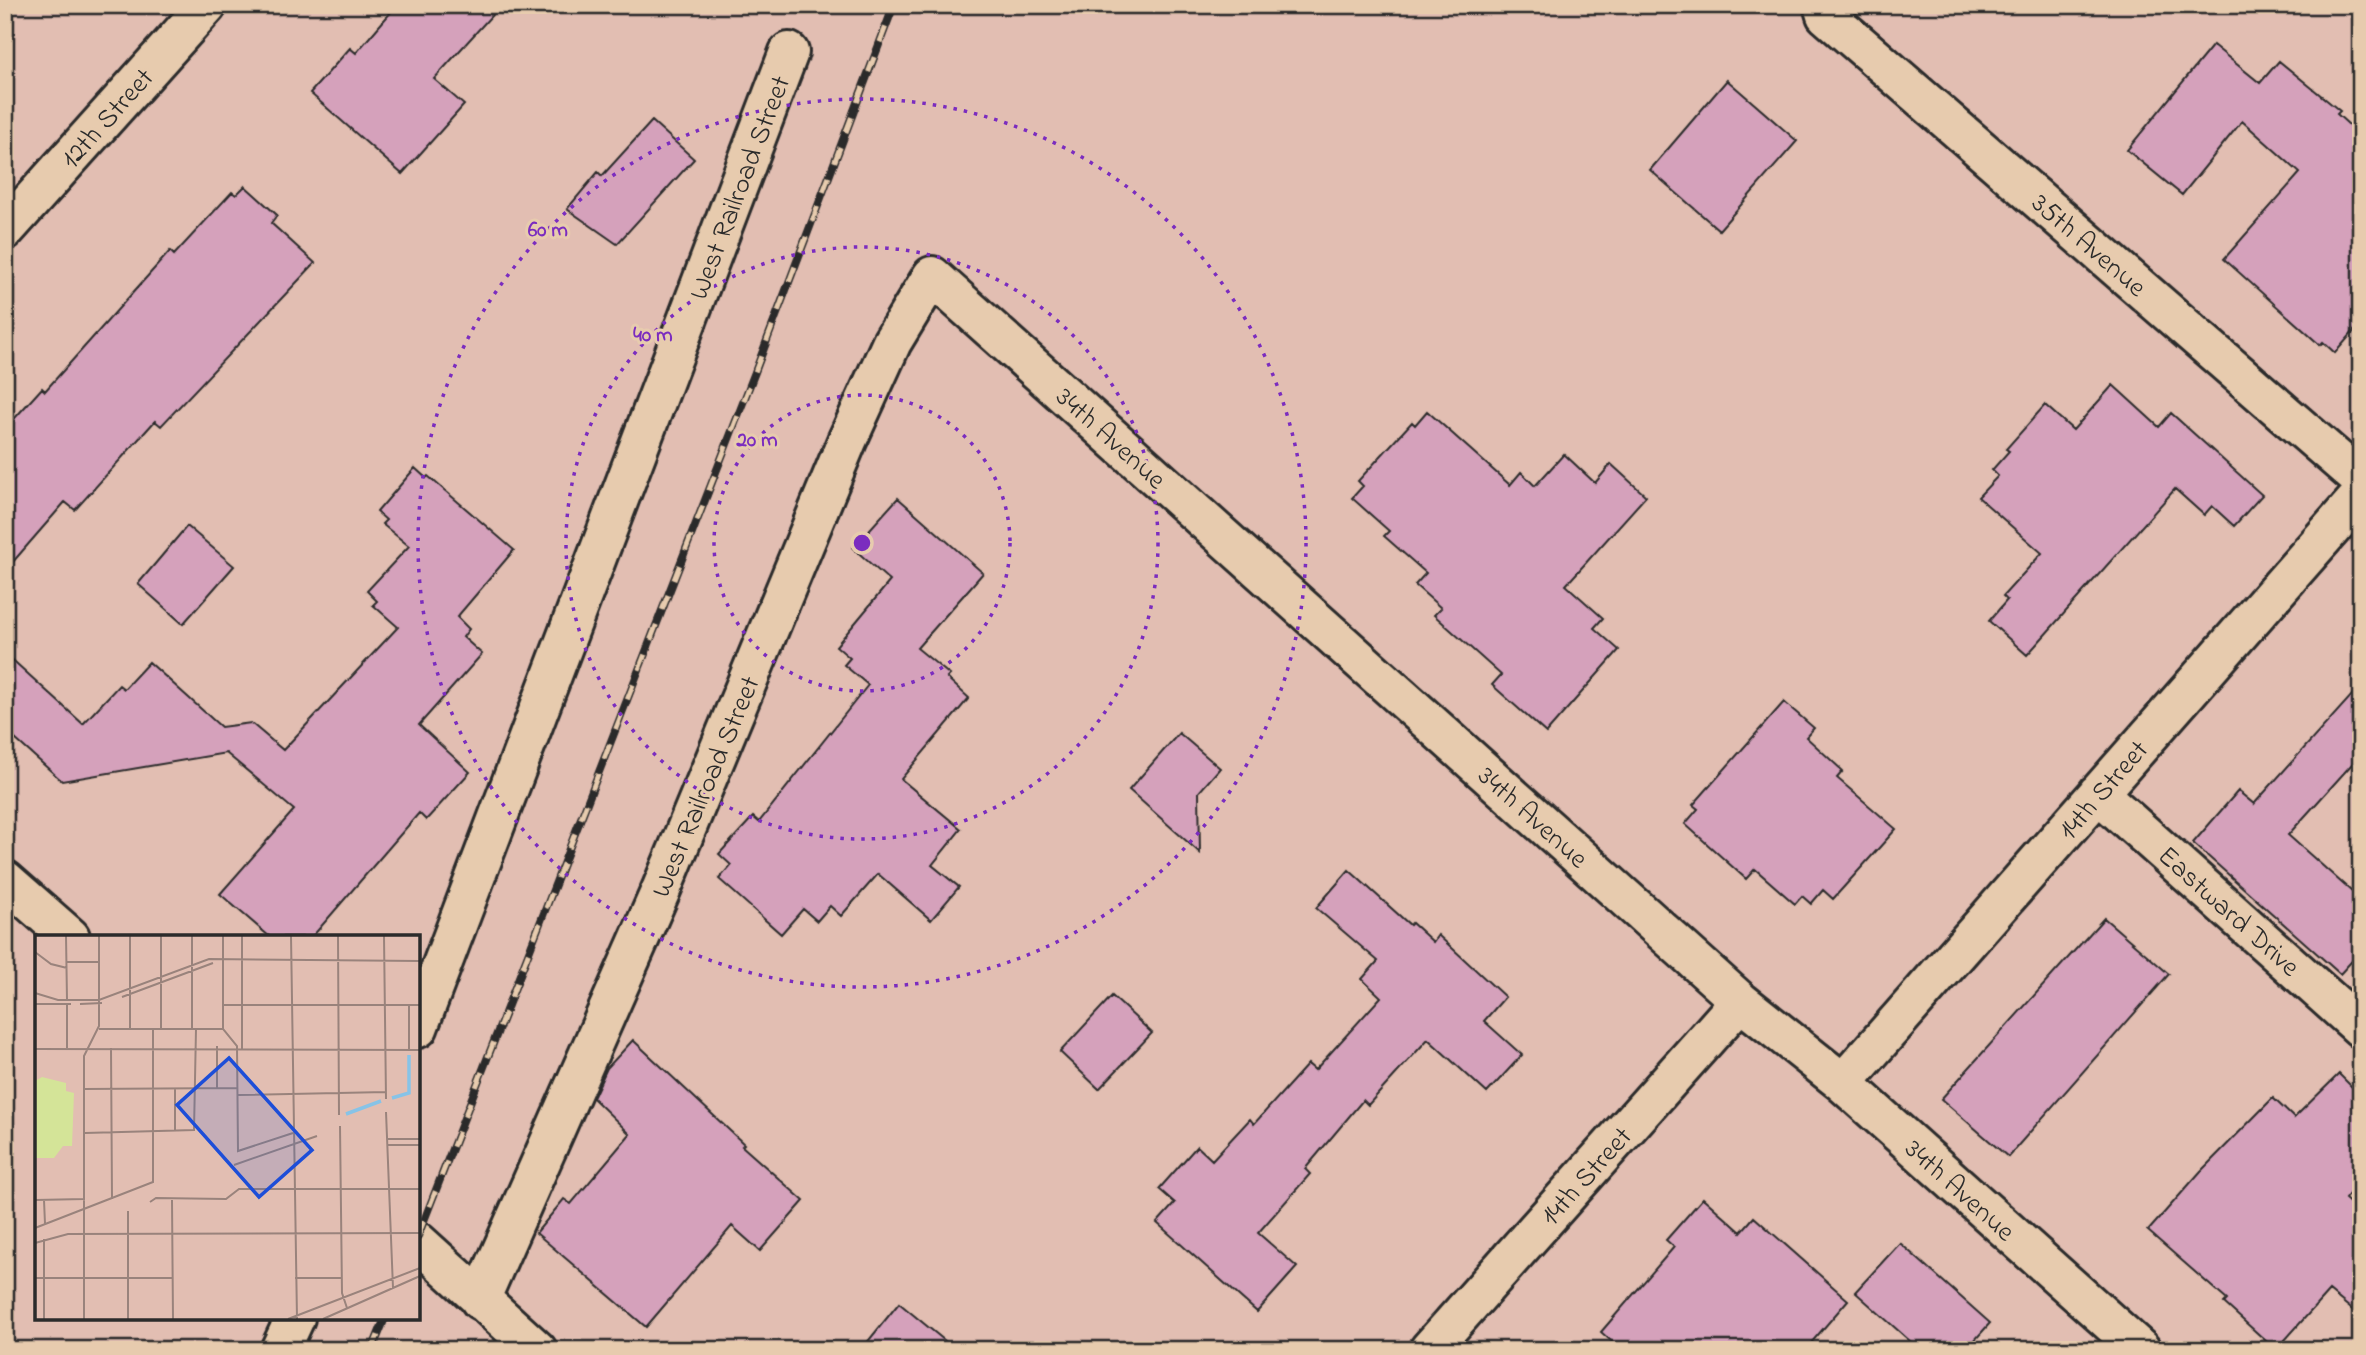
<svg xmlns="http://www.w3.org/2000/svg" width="2366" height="1355" font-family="'Indie Flower',sans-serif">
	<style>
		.building { fill: #d5a1bb; stroke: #2b2b2b; stroke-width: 2 }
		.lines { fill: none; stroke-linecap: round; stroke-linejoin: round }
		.minor-casing { stroke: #2b2b2b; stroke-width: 44 }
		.minor { stroke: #e7cbae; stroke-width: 38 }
		.rail-casing { stroke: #2b2b2b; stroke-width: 8 }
		.rail { stroke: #e7cbae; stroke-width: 5; stroke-dasharray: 16; stroke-linecap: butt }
		.ring { fill: none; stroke: #7b2cbf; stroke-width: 3.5; stroke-dasharray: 3.5 7 }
		.labels { text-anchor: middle; stroke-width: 6; stroke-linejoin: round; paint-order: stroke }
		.street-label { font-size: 28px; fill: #2b2b2b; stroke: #e7cbae }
		.inset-river { fill: none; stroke: #87c3e7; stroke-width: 3.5 }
		.inset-road { fill: none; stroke: #99837c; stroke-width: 2 }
		.view { fill: #1d4ed8; fill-opacity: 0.15; stroke: #1d4ed8; stroke-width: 3.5 }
		.inset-edge { fill: none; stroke: #2b2b2b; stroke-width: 3.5 }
		.centre { fill: #7b2cbf; stroke: #e7cbae; stroke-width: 3.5 }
		.ring-label { font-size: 21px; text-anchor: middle; font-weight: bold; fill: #7b2cbf; stroke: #e7cbae; stroke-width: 6; stroke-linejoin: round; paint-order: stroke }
	</style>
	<rect width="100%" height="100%" fill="#e2beb2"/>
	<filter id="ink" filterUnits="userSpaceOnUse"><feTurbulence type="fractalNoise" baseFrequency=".0143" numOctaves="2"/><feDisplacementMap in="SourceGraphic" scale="14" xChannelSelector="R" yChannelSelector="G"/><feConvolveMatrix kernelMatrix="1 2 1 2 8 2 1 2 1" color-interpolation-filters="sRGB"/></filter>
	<g filter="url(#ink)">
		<path class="building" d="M397,5H501L434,79L464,105L402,174L310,93L350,48L356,53Z
			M2213,45L2260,83L2279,61L2340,111L2337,114L2361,136V323L2335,353L2323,342L2320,345L2224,259L2300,173L2242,121L2182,195L2127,150Z
			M1727,80L1797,141L1719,230L1650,170Z
			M652,121L694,159L617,244L567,209L598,172L602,176Z
			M245,186L277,215L271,223L315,263L161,426L155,421L75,510L65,502L5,571V429L42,388L45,391L170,251L174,255L232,192L236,195Z
			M2113,385L2159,427L2171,413L2262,495L2234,526L2212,506L2204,515L2175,489L2027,655L1989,621L2007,600L2003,596L2042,553L1978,497L1998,476L1992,470L2009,451L2006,449L2045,405L2073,430Z
			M1427,411L1510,485L1521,472L1535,486L1564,454L1595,483L1611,464L1646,496L1566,585L1603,618L1594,628L1619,650L1546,733L1492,685L1501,675L1434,615L1441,608L1415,585L1426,573L1384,536L1389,531L1352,498L1363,486L1358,481L1412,422L1415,425Z
			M415,468L426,478L428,476L514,550L457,617L469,629L463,637L482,654L419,725L470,772L426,820L419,813L312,937H270L220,894L294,810L226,753L62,781L5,730V653L83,724L119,685L124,689L149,662L221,727L251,723L283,750L398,627L373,605L377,601L367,591L409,546L382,524L386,520L377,512Z
			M898,498L983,573L917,648L950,675L947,678L969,698L901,779L961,829L932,865L959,887L931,920L878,874L841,916L830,906L817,921L803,909L781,934L719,879L731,865L719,854L753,817L759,822L868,685L844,665L850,658L836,646L890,581L853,548Z
			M187,526L234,566L183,624L138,584Z
			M2361,685V754L2288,835L2361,900V951L2340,974L2193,843L2238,791L2254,804Z
			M1784,702L1814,728L1806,737L1843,771L1837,778L1896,829L1833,899L1823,890L1811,904L1802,896L1795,904L1755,869L1746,879L1685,824L1698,809L1693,805Z
			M1179,733L1220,768L1199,792L1200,853L1129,790Z
			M1349,870L1410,925L1412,923L1433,942L1438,935L1505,997L1484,1021L1522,1055L1487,1093L1428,1039L1368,1105L1363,1100L1305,1169L1310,1174L1258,1233L1297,1267L1257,1312L1157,1223L1175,1203L1159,1189L1197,1146L1212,1160L1250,1119L1254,1124L1308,1064L1315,1070L1381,997L1362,979L1378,961L1316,908Z
			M2104,918L2169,974L2008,1157L1941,1099Z
			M1112,996L1152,1033L1099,1089L1060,1052Z
			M633,1040L744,1144L742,1146L804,1201L760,1251L732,1226L646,1327L536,1233L564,1199L571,1204L630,1134L593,1098L607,1068Z
			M2339,1074L2361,1096V1179L2345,1199L2361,1213V1317L2329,1291L2276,1350L2224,1303L2227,1300L2148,1231L2201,1171L2273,1098L2294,1118Z
			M1703,1198L1741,1232L1754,1217L1848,1300L1805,1350H1621L1601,1332L1674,1247L1666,1240Z
			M1900,1243L1990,1323L1966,1350H1920L1855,1292Z
			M899,1303L956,1350H861Z"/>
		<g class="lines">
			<g class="minor-casing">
				<path id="minor" d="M1823,5L1826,15L2361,480
					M5,230L207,5
					M2098,793L2361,1028
					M5,880L70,937
					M418,1028L789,52
					M1843,1083L2361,495
					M418,1242L537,1350
					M480,1300L661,890L847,441L892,342L932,276L1740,1001L1843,1083L2141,1350
					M280,1350L295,1318
					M1429,1350L1740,1001"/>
			</g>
			<use href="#minor" class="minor"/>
			<g class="rail-casing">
				<path id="rail" d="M418,1236L755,372L894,5
					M372,1350L385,1318"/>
			</g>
			<use href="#rail" class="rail"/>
		</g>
	</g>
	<g class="ring">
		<circle cx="862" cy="543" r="148"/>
		<circle cx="862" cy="543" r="296"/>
		<circle cx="862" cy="543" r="444"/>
	</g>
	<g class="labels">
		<g class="street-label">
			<text transform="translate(106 117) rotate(-48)" y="10">12th Street</text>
			<text transform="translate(738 187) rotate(-69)" y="10">West Railroad Street</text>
			<text transform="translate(2090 244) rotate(41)" y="10">35th Avenue</text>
			<text transform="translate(1112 437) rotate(42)" y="10">34th Avenue</text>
			<text transform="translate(704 786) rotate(-67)" y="10">West Railroad Street</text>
			<text transform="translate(2102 789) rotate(-49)" y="10">14th Street</text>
			<text transform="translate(1534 816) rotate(42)" y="10">34th Avenue</text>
			<text transform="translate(2230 910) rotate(42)" y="10">Eastward Drive</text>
			<text transform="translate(1585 1175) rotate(-48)" y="10">14th Street</text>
			<text transform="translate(1961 1189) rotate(42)" y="10">34th Avenue</text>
		</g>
	</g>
	<g transform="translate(35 935)">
		<rect width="385" height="385" fill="#e2beb2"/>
		<path d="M7,142L31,148V156L39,158L37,211H28L19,223H0V146Z" fill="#d4e498"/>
		<path class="inset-river" d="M357,163L374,158V120M311,179L346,166"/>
		<path class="inset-road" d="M31,1L32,65M95,1V94M157,1V94M188,1V94L202,111L203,216L258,198M207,1V114M256,1L262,384M303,1L304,180M349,1L351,164M0,17L16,29L32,33M32,27H64M0,58L23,65H64L174,24L385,26M87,62L178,28M0,69H36M32,69V113M45,69L67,68M188,70H385M374,70V115M64,94H188M126,94V1M182,111V153M76,113L77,264M0,114L385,115M49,154L202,153M140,154V196M203,160L351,157M351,177L358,353M305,191L307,358L312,373M50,198L159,195L161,94M352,204H385M352,210H385M199,230L282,201M0,265L50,264M9,265L10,289M137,265L138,384M115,267L121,263L191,264L204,254H385M93,276V384M0,293L118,247V94M0,308L33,299L385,298M0,343H137M260,343H307M9,384V304M49,384V121L64,91V1M253,384L385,333M288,384L385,341"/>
		<path class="view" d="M194,123L277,215L224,262L142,170Z"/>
		<rect width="385" height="385" class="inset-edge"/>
	</g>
	<circle cx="862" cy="543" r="10" class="centre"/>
	<g class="ring-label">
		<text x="548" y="236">60 m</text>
		<text x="653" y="341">40 m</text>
		<text x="757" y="446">20 m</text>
	</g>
	<rect width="2366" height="1355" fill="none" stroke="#e7cbae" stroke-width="28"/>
	<rect x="14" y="14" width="2338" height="1327" fill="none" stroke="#2b2b2b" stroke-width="2.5" filter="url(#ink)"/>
</svg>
